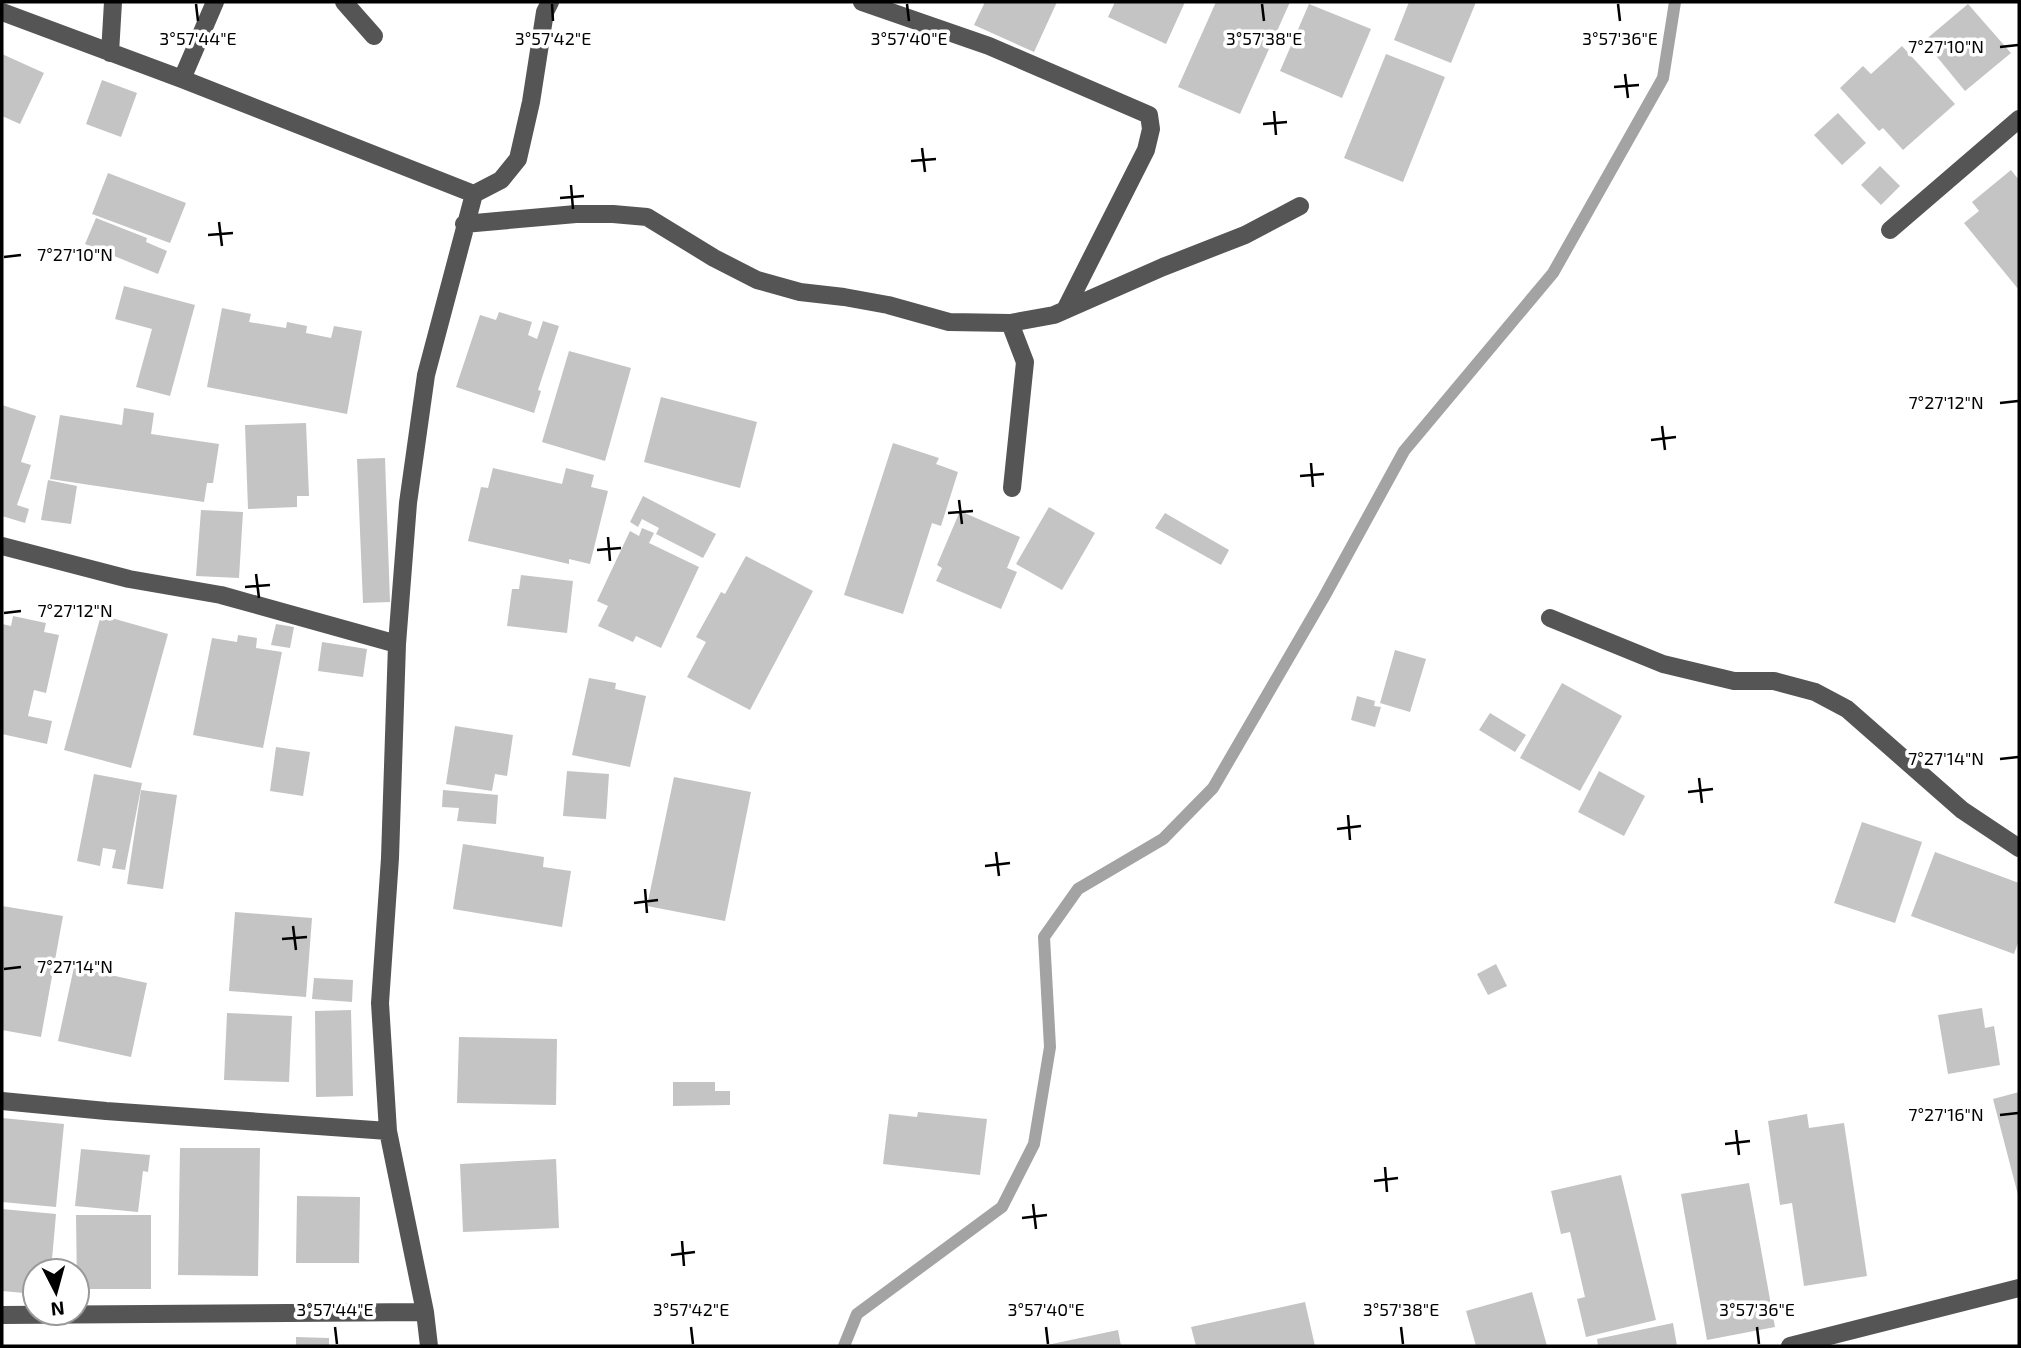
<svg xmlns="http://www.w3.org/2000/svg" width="2021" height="1348" font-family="'Exo 2',sans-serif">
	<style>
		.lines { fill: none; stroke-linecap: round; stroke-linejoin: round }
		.stream { stroke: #a3a3a3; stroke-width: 12 }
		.building { fill: #c4c4c4 }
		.minor { stroke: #555; stroke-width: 18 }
		.ticks { fill: none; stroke: #000; stroke-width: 2.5 }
		.ticks-label { font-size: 18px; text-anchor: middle; fill: #000; stroke: #fff; stroke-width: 7; stroke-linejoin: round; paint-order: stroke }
	</style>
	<rect width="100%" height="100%" fill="#fff"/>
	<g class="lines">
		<path class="stream" d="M844,1346L857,1314L1002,1207L1034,1144L1050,1047L1044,937L1078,889L1163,839L1213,788L1324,597L1404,451L1553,273L1663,78L1675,2"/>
	</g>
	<path class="building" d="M985,2H1057L1034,52L974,25Z
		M1115,2H1185L1166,44L1108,17Z
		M1216,2H1290L1240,114L1178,87Z
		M1409,2H1476L1451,63L1394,40Z
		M1309,4L1371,29L1342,98L1280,71Z
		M1968,4L2011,53L1965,91L1924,41Z
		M1902,46L1955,104L1903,150L1883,128L1879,131L1840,88L1863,66L1871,74Z
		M2,54L44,73L20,124L2,116Z
		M1386,54L1445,77L1403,182L1344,158Z
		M102,80L137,93L121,137L86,124Z
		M1838,113L1866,143L1842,165L1814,135Z
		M1880,166L1900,186L1881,205L1861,185Z
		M2011,170L2019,180V290L1964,223L1979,211L1972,202Z
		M108,173L186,203L170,243L92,214Z
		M96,218L147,238L146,242L167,251L158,274L85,244Z
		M124,286L195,305L170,396L136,387L152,329L115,319Z
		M222,308L251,314L249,322L286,328L287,322L307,326L306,333L331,338L334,326L362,331L347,414L207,387Z
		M499,312L532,322L528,335L537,339L543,321L559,326L538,390L541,391L534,413L456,387L480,315L496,320Z
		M569,351L631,368L605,461L542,442Z
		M661,397L757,422L740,488L644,462Z
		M2,405L36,416L21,462L31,465L17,505L29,509L25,523L2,516Z
		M124,408L154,413L151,434L219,444L213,483H207L204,502L50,479L60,415L122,425Z
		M306,423L309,496H297V507L248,509L245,425Z
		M893,443L939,458L936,464L958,472L941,526L932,523L903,614L844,595Z
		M385,458L390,602L363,603L357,459Z
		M493,468L562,484L566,468L594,475L591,487L608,491L590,564L569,559V564L468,541L481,487L488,488Z
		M48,480L77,486L71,524L41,520Z
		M643,496L716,534L703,558L656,534L659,528L642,519L638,527L630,522Z
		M1049,507L1095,533L1062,590L1016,564Z
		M201,510L243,512L239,578L196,576Z
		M960,511L1020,537L1007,568L1017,572L1001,609L936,581L942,568L937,565Z
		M1165,513L1229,550L1221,565L1155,528Z
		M642,528L654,533L649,543L699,567L661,648L636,636L633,642L598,626L608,606L597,601L630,531L639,536Z
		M746,556L813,591L750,710L687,677L706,642L696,637L721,592L725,594Z
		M521,575L573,581L567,633L507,626L512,589H519Z
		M101,615L168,634L131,768L64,750Z
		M13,616L46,623L44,632L59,635L46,693L34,690L28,716L52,721L47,744L2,734V624L11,626Z
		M276,624L294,627L290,648L271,645Z
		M238,635L257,638L256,648L282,652L263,748L193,735L212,638L237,642Z
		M322,642L367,649L363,677L318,671Z
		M1395,650L1426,659L1410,712L1380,703Z
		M589,678L616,683L615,689L646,696L630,767L572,755Z
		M1562,683L1622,716L1580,791L1520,758Z
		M1357,696L1375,701L1374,706L1381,707L1375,727L1351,720Z
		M1490,713L1526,735L1515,752L1479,730Z
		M455,726L513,735L507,776L495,774L492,791L446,784Z
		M276,747L310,752L303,796L270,791Z
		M567,771L609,774L606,819L563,816Z
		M1599,771L1645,796L1624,836L1578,812Z
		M94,774L142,783L125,870L112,868L116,850L103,848L100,866L77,861Z
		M674,777L751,792L725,921L647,906Z
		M141,790L177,795L163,889L127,884Z
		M443,790L498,795L496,824L457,821L459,808L442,807Z
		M1862,822L1922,842L1895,923L1834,903Z
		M463,844L544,857L543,867L571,871L562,927L453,909Z
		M1935,852L2019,883V940L2014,954L1911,916Z
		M2,906L63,916L41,1037L2,1030Z
		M235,912L312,918L306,997L229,991Z
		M1496,964L1507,986L1488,995L1477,974Z
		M74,967L147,983L131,1057L58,1041Z
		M314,978L353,980L352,1002L312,999Z
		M1982,1008L1985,1028L1994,1026L2000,1065L1948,1074L1938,1015Z
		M351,1010L353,1096L316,1097L315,1011Z
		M227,1013L292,1016L289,1082L224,1080Z
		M459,1037L557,1039L556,1105L457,1103Z
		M673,1082H715V1091H730V1105L673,1106Z
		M2019,1092V1195H2018L1993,1099Z
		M918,1112L987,1119L980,1175L883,1164L889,1114L917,1117Z
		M1807,1114L1809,1128L1844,1123L1867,1276L1804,1286L1792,1203L1780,1205L1768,1121Z
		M2,1118L64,1124L56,1207L2,1202Z
		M180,1148H260L258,1276L178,1275Z
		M81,1149L150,1155L148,1172L143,1171L138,1212L75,1206Z
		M556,1159L559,1228L463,1232L460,1164Z
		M1621,1175L1656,1320L1586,1337L1577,1299L1585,1297L1570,1232L1561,1234L1551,1191Z
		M1749,1183L1775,1327L1707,1340L1681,1194Z
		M297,1196L360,1197L359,1263H296Z
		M2,1209L56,1214L51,1271H35V1294L2,1291Z
		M76,1215H151V1289H77Z
		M1532,1292L1547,1346H1476L1466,1311Z
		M1305,1302L1315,1346H1196L1191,1327Z
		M1673,1323L1677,1346H1598L1597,1339Z
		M1118,1330L1121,1346H1047V1345Z
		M296,1337L329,1338V1346H296Z"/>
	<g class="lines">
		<path class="minor" d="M344,2L374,36
			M862,2L989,46L1149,115L1151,129L1146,150L1065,310
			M2,12L182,79L474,194
			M110,53L113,2
			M182,79L215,2
			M464,224L576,214H613L647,217L714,258L757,280L800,292L844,297L888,305L949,322L1010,323L1054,315L1163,267L1245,235L1300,206
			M1890,230L2019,119
			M1010,323L1025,362L1012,488
			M2,546L129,579L221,595L397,644
			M1550,618L1663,664L1734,681H1774L1815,692L1847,709L1962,810L2019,848
			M2,1101L106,1111L388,1131
			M2,1315L425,1312
			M429,1346L425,1312L388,1131L380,1003L390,858L397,644L408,503L426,375L474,194L501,180L518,159L531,102L545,12L550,2
			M1790,1346L2019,1288"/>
	</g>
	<path class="ticks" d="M196,4L198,21M552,4L553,21M907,4L909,21M1262,4L1264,21M1618,4L1620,21M2000,47L2018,45M1625,74L1628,98M1614,87L1639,85M1274,111L1276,135M1263,124L1287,122M922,148L925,172M911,161L936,159M571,185L573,209M560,198L584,196M219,222L222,246M208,235L233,233M4,257L21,255M2000,403L2018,401M1662,426L1665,450M1651,440L1676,437M1311,463L1313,487M1300,476L1324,474M959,500L962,524M948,513L973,511M608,537L610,561M597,550L621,548M256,574L259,598M245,587L270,585M4,613L21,611M2000,759L2018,757M1699,778L1702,803M1688,792L1713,789M1348,815L1350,840M1337,829L1361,826M996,852L999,876M985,866L1010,863M645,889L647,913M634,903L658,900M293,926L296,950M282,939L307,937M4,969L21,967M2000,1115L2018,1113M1736,1130L1739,1155M1725,1144L1750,1141M1385,1167L1387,1192M1374,1181L1398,1178M1033,1204L1036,1229M1022,1218L1047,1215M682,1241L684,1266M671,1255L695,1252M335,1327L337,1344M691,1327L693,1344M1046,1327L1048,1344M1401,1327L1403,1344M1757,1327L1759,1344"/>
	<g class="ticks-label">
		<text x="198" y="45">3°57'44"E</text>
		<text x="553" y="45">3°57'42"E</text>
		<text x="909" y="45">3°57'40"E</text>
		<text x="1264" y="45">3°57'38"E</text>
		<text x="1620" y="45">3°57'36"E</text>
		<text x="1946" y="53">7°27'10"N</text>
		<text x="75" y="261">7°27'10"N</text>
		<text x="1946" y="409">7°27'12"N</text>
		<text x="75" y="617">7°27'12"N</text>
		<text x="1946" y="765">7°27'14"N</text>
		<text x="75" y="973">7°27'14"N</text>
		<text x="1946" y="1121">7°27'16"N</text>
		<text x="335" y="1316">3°57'44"E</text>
		<text x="691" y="1316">3°57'42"E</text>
		<text x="1046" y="1316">3°57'40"E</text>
		<text x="1401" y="1316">3°57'38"E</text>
		<text x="1757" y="1316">3°57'36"E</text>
	</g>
	<rect width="2021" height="1348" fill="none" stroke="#000000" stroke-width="7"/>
	<g transform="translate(56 1292) rotate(174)"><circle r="33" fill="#ffffff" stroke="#999999" stroke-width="2"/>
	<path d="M0-5L12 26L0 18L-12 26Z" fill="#000000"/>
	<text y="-10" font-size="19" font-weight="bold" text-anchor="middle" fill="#000000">N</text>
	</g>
</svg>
